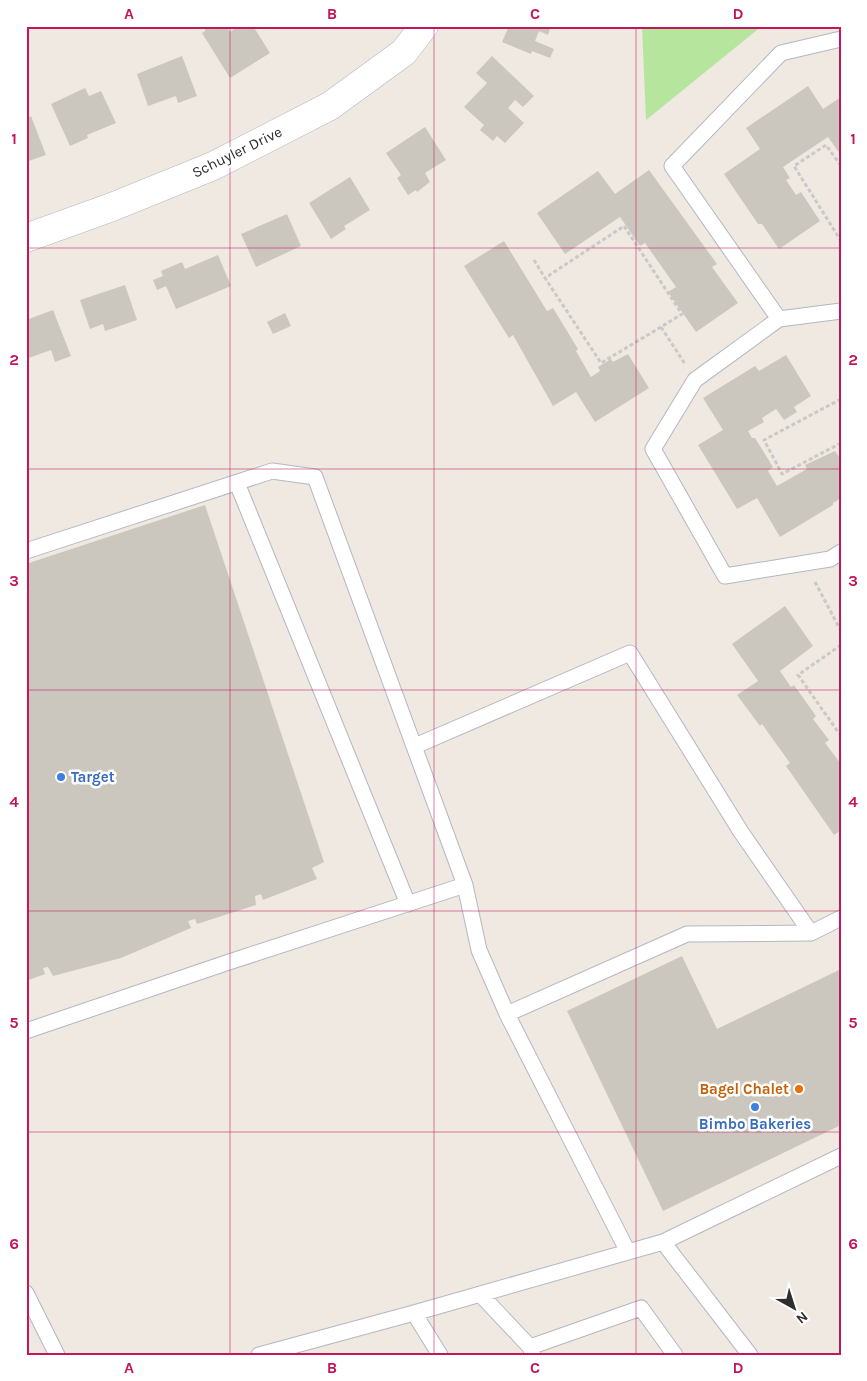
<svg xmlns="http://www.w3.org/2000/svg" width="867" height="1381" font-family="Karla,sans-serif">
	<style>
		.green { fill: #b6e59e }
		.building { fill: #cbc7bf }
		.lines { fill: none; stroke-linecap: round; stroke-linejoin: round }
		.service-casing { stroke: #b4b7c1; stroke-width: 17 }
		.minor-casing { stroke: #b4b7c1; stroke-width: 29 }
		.path { stroke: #c9c9c9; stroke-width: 3; stroke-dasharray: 4 2.5; stroke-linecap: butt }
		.service { stroke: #fff; stroke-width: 15 }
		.minor { stroke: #fff; stroke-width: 28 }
		.grid { fill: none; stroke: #c2185b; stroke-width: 1; stroke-opacity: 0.55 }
		.shop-dot { fill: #3f7fe0; stroke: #fff; stroke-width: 2 }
		.food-dot { fill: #e8710a; stroke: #fff; stroke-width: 2 }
		.labels { text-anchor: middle; stroke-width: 5; stroke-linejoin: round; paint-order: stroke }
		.street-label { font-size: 15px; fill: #2e2e2e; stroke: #fff }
		.shop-label { font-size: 15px; font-weight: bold; fill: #366cbe; stroke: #fff; text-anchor: start }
		.food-label { font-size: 15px; font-weight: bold; fill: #c56008; stroke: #fff; text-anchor: end }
		.neatline { fill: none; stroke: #c2185b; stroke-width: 2 }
		.grid-label { font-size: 16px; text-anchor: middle; font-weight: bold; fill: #c2185b }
	</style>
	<rect width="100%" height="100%" fill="#efe9e1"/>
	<path class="green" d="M642,26H762L646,120Z"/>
	<path class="building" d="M205,26H226L230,32L239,26H253L270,53L230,78L202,33L205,31Z
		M509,26H551L548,35L539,31L535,41L554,49L550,58L532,51L531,54L502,42Z
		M182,56L197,96L178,103L176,96L148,106L137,74Z
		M492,56L534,96L523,107L515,100L508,108L524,123L505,143L497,136L493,141L480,130L484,125L464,107L487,83L476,73Z
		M808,86L823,109L841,97V153L840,154L828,137L783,167L790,178L786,180L796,195L801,192L820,221L779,249L762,224H758L724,174L760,149L746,128Z
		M85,88L89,96L101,91L116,123L87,135L88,138L70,146L51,104Z
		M31,116L46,155L26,162V118Z
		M425,127L446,160L425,173L430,182L417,192L416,190L408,195L397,178L401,175L386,153Z
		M649,170L717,264L712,267L738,303L696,332L668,292L676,287L645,243L640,246L620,217L565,254L537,213L598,171L615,194Z
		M350,177L370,210L344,226L346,229L331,239L309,203Z
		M287,214L301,246L256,267L241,234Z
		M504,241L547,311L553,308L578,349L576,351L591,377L600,371L598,367L611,359L613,362L628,354L649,388L595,422L576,392L553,406L513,335L509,338L464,266Z
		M218,255L231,286L176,309L166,286L157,290L153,280L163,276L161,271L182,262L185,269Z
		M125,285L137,320L105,331L103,324L90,329L80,300Z
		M53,310L71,356L55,362L51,350L26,359V320Z
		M285,313L291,326L273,334L267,322Z
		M786,355L811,396L794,407L797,412L784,420L776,409L762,418L764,422L748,431L752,438H755L773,467L768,471L777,486L807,469L805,465L835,451L841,460V498L833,503V505L780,537L757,498L737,509L698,445L723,430L703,398L755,366L759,371Z
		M205,505L324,862L312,868L317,879L263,900L261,894L255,896L256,905L197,924L195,919L188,921L191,928L121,958L53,976L48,967L43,968L45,974L26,981V564Z
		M785,606L813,646L780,671L791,687L794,685L816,716L813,719L829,740L825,743L841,764V830L834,835L786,766L790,763L762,724L760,726L737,695L758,681L732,644Z
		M682,956L717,1029L841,969V1125L663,1211L567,1011Z"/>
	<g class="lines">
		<g class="service-casing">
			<path id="service" d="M841,311L779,319L695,380L653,449L725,576L830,559L841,552
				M779,319L672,166L781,53L841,39
				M237,483L408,904
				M26,551L272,471L315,477L465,885L479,950L507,1014L628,1252
				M415,746L630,653L741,832L811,933L841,918
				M507,1014L687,934L811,933
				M26,1031L226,963L465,885
				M663,1242L750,1355
				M26,1293L57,1355
				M480,1294L530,1347
				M259,1355L414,1313
				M440,1355L414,1313L663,1242L841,1156
				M533,1355L530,1347L641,1308L675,1355"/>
		</g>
		<g class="minor-casing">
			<path id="minor" d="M26,238L112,207L213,166L330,106L404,52L424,26"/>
		</g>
		<path class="path" d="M841,166L826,145L794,166L841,241
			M534,260L545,278
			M661,327L601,363L545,278L624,226L682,314L661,327L685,364
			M841,399L764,440L782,474L841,443
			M815,582L841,631
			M841,645L798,675L841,736"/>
		<use href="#service" class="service"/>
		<use href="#minor" class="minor"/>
	</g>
	<path class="grid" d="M230,26V1355M434,26V1355M636,26V1355M26,248H841M26,469H841M26,690H841M26,911H841M26,1132H841"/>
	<g class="shop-dot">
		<circle cx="61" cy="777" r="5"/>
		<circle cx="755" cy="1107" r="5"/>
	</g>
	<circle class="food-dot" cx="799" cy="1089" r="5"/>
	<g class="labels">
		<g class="street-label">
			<text transform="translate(237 152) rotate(-26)" y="5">Schuyler Drive</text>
		</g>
		<g class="shop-label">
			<text x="71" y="782">Target</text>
			<text x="755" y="1129" text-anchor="middle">Bimbo Bakeries</text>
		</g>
		<g class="food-label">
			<text x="789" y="1094">Bagel Chalet</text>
		</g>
	</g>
	<rect width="867" height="1381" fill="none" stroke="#ffffff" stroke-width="55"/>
	<g transform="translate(794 1308) rotate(141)" stroke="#ffffff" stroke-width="4" paint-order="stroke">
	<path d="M0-4L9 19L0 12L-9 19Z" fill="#2e2e2e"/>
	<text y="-8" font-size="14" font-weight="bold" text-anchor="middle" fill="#2e2e2e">N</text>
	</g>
	<rect x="28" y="28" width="812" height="1326" class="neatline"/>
	<g class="grid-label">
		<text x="129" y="19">A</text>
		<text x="332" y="19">B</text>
		<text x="535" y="19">C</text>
		<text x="738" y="19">D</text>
		<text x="14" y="144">1</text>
		<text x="853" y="144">1</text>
		<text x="14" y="365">2</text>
		<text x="853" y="365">2</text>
		<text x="14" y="586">3</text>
		<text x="853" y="586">3</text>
		<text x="14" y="807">4</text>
		<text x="853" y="807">4</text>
		<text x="14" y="1028">5</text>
		<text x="853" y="1028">5</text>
		<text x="14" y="1249">6</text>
		<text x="853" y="1249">6</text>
		<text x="129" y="1373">A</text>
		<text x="332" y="1373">B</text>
		<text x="535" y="1373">C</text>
		<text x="738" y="1373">D</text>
	</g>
</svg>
